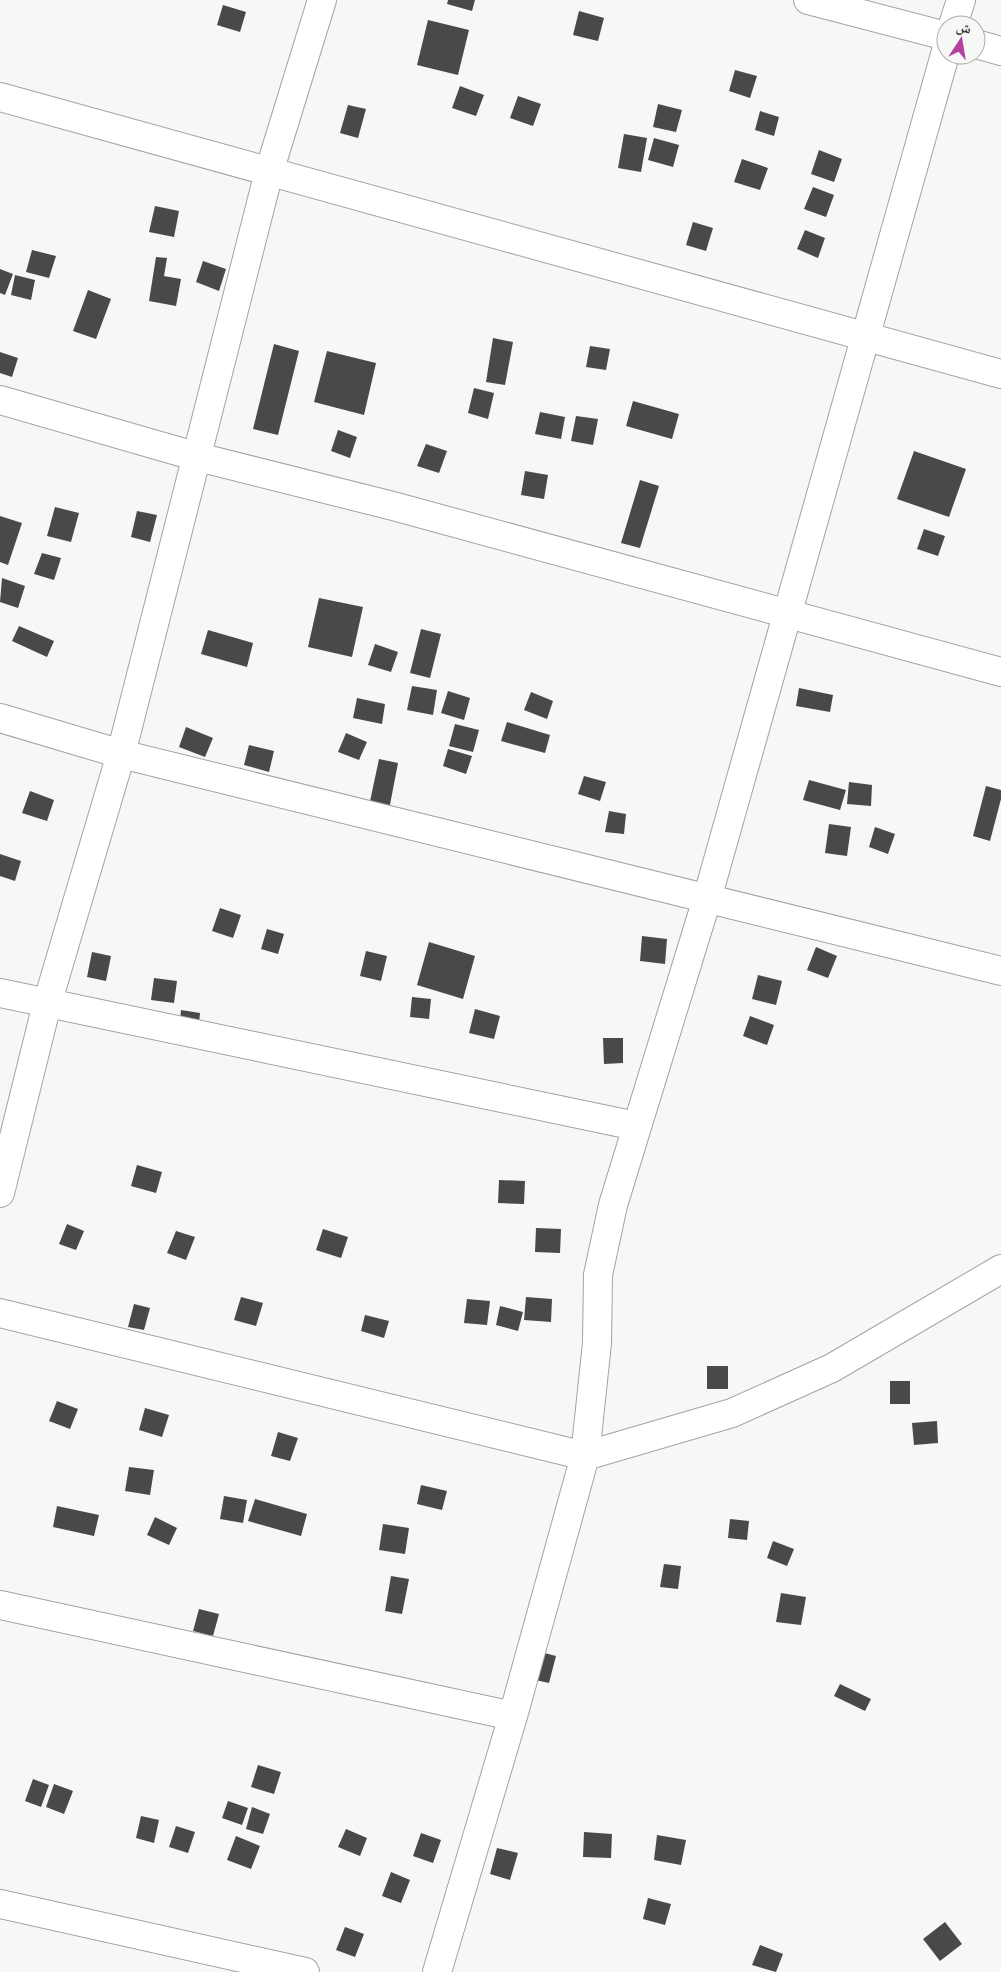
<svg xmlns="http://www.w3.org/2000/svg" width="1001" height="1972" font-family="'Public Sans','Noto Naskh Arabic',sans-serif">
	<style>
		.building { fill: #484a48 }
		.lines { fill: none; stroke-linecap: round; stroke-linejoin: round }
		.minor-casing { stroke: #a2a4a2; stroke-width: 30 }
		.minor { stroke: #fff; stroke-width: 28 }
	</style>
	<rect width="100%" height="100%" fill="#f6f8f6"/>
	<path class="building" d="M448,0H475L472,11L447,4Z
		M223,5L246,12L240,32L217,25Z
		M579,11L604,18L598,41L573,35Z
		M428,20L469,30L458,75L417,65Z
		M735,70L757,76L750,98L729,91Z
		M460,86L484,95L476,116L452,108Z
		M518,96L541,104L533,126L510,118Z
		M658,104L682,110L676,132L653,127Z
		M348,105L366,109L358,138L340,133Z
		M760,111L779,117L774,136L755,130Z
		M624,134L647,138L641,172L618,168Z
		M654,138L679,145L673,167L648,160Z
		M819,150L842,159L834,182L811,174Z
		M742,159L768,168L760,190L734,182Z
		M813,187L834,195L826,217L804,209Z
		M155,206L179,211L174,237L149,232Z
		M693,222L713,228L706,251L686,245Z
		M805,230L825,238L818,258L797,249Z
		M32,250L56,256L49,278L26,272Z
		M156,257L167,258L164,276L181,279L176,306L149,301Z
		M203,261L226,269L219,291L196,282Z
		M0,269L13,274L5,295L0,293Z
		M15,275L35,280L31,300L11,295Z
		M88,290L111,299L96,339L73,331Z
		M493,338L513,342L505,385L486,382Z
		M274,344L299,351L278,435L253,429Z
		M590,346L610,349L606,370L586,367Z
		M327,351L376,363L364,415L314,402Z
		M0,352L18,358L12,377L0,373Z
		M474,388L494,393L488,419L468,413Z
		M633,401L679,414L672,439L626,426Z
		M540,412L565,417L561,439L535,434Z
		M576,416L598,419L593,445L571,441Z
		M338,430L357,437L350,458L331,451Z
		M426,444L447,451L439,473L417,466Z
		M914,451L966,469L949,517L897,499Z
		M525,471L548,475L544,499L521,495Z
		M640,480L659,486L640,548L621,543Z
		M55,507L79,513L71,542L47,536Z
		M137,511L157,515L150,542L131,537Z
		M0,516L22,523L8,565L0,562Z
		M924,529L945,536L938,556L917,549Z
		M42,553L61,558L54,580L34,574Z
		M2,578L25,586L18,608L0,602Z
		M319,598L363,607L352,657L308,647Z
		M19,626L54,641L47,657L12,641Z
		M421,629L441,634L430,678L410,673Z
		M208,630L253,643L247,667L201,654Z
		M375,644L398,652L391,672L368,665Z
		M412,686L437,690L433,715L407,710Z
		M799,688L833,695L830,712L796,706Z
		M448,691L470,698L464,720L441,713Z
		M531,692L553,701L547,719L524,710Z
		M357,698L385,704L382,724L353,718Z
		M507,722L550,735L545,753L501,741Z
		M455,724L479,730L473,752L449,746Z
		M186,727L213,738L205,757L179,747Z
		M346,733L367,742L359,760L338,752Z
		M249,745L274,751L269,772L244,765Z
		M448,749L472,756L466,774L443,766Z
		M379,759L398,763L389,810L369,806Z
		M584,776L606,782L600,801L578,794Z
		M809,780L846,790L840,810L803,800Z
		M849,782L872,785L871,806L847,804Z
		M986,786L1001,790V799L990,841L973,836Z
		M30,791L54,800L47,821L22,813Z
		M609,811L626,814L624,834L605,832Z
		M829,824L851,827L847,856L825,853Z
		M875,827L895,834L888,854L869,847Z
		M0,854L21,861L15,881L0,876Z
		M220,908L241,915L233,938L212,931Z
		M267,929L284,934L278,954L261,949Z
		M642,936L667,939L665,964L640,961Z
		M429,942L475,956L463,999L417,985Z
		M816,947L837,956L828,978L807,970Z
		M366,951L387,956L381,981L360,976Z
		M92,952L111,956L106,981L87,977Z
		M758,975L782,981L776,1005L752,999Z
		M154,978L177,981L174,1003L151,1000Z
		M412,997L431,999L429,1019L410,1017Z
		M475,1009L500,1016L494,1039L469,1033Z
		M181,1010L200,1013L198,1034L179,1032Z
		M750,1016L774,1025L767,1045L743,1036Z
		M603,1038H623V1063L604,1064Z
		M137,1165L162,1172L156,1193L131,1186Z
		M499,1180L525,1181L524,1204L498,1203Z
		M67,1224L84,1231L76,1250L59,1244Z
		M536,1228L561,1229L560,1253L535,1252Z
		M323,1229L348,1237L341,1258L316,1250Z
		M176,1231L195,1237L186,1260L167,1253Z
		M241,1297L263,1303L256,1326L234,1320Z
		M526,1297L552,1299L551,1322L524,1320Z
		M467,1299L490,1301L487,1325L464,1323Z
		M134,1304L150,1308L144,1330L128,1327Z
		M500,1306L523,1312L518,1331L496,1325Z
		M365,1315L389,1321L384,1338L361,1331Z
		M707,1366H728V1389H707Z
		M890,1381H910V1404H890Z
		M57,1401L78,1409L70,1429L49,1421Z
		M145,1408L169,1415L162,1437L139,1430Z
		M937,1421L938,1443L914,1445L912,1423Z
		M278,1432L298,1438L290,1461L271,1456Z
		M129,1467L154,1470L150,1495L125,1491Z
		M421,1485L447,1491L442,1510L417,1504Z
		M224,1496L247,1500L243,1523L220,1519Z
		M255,1499L307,1514L301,1536L248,1521Z
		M57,1506L99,1515L94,1536L53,1527Z
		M155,1517L177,1528L169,1545L147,1535Z
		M730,1519L749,1521L747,1540L728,1538Z
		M383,1524L409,1528L405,1554L379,1550Z
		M773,1541L794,1549L787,1566L767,1558Z
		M664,1564L681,1566L678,1589L660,1587Z
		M391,1576L409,1579L402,1614L385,1611Z
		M781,1593L806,1597L801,1625L776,1622Z
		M199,1609L219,1614L213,1636L193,1631Z
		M529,1649L556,1656L549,1683L522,1677Z
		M840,1684L871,1699L865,1711L834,1696Z
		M258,1765L281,1772L274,1794L251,1787Z
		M33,1779L49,1785L41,1807L25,1801Z
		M54,1784L73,1791L64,1814L46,1807Z
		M228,1801L248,1808L242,1825L222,1818Z
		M252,1807L270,1814L263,1834L246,1829Z
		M141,1816L159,1820L154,1843L136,1838Z
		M176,1826L195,1832L188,1853L169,1847Z
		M346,1829L367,1838L360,1856L338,1847Z
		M584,1832L612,1834L611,1858L583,1857Z
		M421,1833L441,1840L433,1863L413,1856Z
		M657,1835L686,1840L681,1865L654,1860Z
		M236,1836L260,1846L251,1869L227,1860Z
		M497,1848L518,1853L510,1880L490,1874Z
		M391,1872L410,1880L401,1903L382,1896Z
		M648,1898L671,1904L665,1925L643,1919Z
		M945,1922L962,1944L940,1961L923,1939Z
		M345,1927L364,1934L355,1957L336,1950Z
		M760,1945L783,1954L776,1972L752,1965Z"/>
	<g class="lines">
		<g class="minor-casing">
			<path id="minor" d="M808,0L946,36
				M953,25L961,0
				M976,44L1001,51
				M0,97L1001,374
				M0,400L198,457L393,506L1001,672
				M0,718L121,754L1001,971
				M0,993L636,1126
				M0,1193L47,1004L121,754L269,172L322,0
				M0,1313L585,1456L732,1413L832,1368L1001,1269
				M0,1605L513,1716
				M0,1904L305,1972
				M437,1972L513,1716L585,1456L597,1343L598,1275L613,1205L707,899L946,51"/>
		</g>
		<use href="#minor" class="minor"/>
	</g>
	<g transform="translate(961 40) rotate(12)"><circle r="24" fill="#f6f8f6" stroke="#aaacaa"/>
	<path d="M0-4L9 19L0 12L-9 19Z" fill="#b5439d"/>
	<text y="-8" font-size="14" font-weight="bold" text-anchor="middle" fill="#383938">ش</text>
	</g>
</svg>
